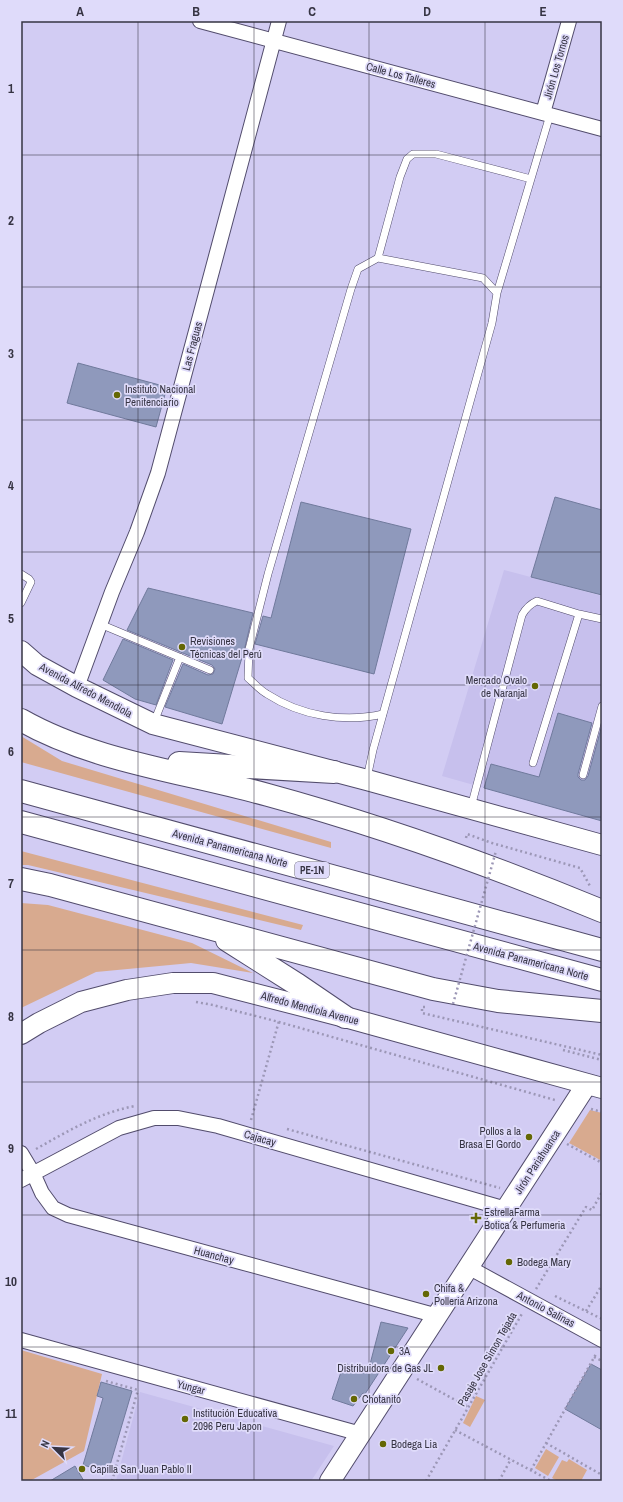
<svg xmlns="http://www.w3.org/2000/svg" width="623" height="1502" font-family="'Archivo Narrow',sans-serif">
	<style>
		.built { fill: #c7c0ed }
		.green { fill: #d8aa8f }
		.building { fill: #8f99bc; stroke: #707a9c }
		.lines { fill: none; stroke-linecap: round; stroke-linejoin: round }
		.lane-casing { stroke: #524c6c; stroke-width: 8 }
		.street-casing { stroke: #524c6c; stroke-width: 16 }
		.secondary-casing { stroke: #524c6c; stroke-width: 22 }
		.highway-casing { stroke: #524c6c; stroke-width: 24 }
		.path { stroke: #9c97b6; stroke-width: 2.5; stroke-dasharray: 2 3; stroke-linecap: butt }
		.lane { stroke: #fff; stroke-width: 7 }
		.street { stroke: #fff; stroke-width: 14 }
		.secondary { stroke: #fff; stroke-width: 20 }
		.highway { stroke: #fff; stroke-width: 22 }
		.path-bridge { stroke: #9c97b6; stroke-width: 2.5; stroke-dasharray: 2 3; stroke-linecap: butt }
		.grid { fill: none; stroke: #363443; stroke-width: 1; stroke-opacity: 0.55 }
		.poi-dot { fill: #646704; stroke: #dfdbfa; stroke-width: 1.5 }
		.labels { text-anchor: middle; stroke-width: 3.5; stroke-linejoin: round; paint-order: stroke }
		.shield { fill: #dfdbfa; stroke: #69667a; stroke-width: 1 }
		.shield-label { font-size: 10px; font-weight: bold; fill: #363443 }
		.street-label { font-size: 11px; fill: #363443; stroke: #dfdbfa }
		.poi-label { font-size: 11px; fill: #363443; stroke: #dfdbfa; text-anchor: start }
		.neatline { fill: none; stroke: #363443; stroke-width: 1.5 }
		.grid-label { font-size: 13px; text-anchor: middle; font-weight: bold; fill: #363443 }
	</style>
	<rect width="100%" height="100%" fill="#d2ccf3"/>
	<path class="built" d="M504,570L602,596V821L442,776Z
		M140,1392L334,1446L311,1481H116Z"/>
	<path class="green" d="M21,736L62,761L331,842V848L21,762Z
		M21,851L303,925L301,930L28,865H21Z
		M21,903L48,905L192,943L253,973L191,963L96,972L21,1008Z
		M590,1110L602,1113V1161L569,1143Z
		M21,1350L102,1374L84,1451L30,1481H21Z
		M476,1396L485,1400L470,1427L463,1423Z
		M546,1449L559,1457L548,1476L535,1468Z
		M569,1459L587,1470L581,1481H558L552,1478L562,1460L567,1462Z"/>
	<path class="building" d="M78,363L167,387L156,427L67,403Z
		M555,497L602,510V595L531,577Z
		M301,502L411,529L374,674L255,644L263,616L271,618Z
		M148,588L253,613L244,651L222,724L165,707L183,664L208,675L213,674L215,669L212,665L127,630Z
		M123,639L173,660L156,705L135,699L103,680Z
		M558,713L592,723L578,774V777L581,780H585L588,776L602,725V821L484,788L491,764L539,777Z
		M381,1322L408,1328L365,1394L363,1393L353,1406L332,1399L344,1363L368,1372Z
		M591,1364L602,1370V1430L565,1409Z
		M101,1382L132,1391L108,1472L83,1465L103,1398L97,1396Z
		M75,1466L84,1481H50Z"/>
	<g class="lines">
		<g class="lane-casing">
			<path id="lane" d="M378,258L400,177L407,159L413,154H436L531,179
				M497,293L550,115
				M21,574L29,579L31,582L21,603
				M100,624L210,670
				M154,722L180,657
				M533,763L579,614
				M583,775L602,706
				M367,778L373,750L492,323L497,293L483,278L378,258L358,269L351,289L268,574L249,649L248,678C254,683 260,690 267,694C301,716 344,723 383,714
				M471,807L522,615C526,608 530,604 537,601L579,614L602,619"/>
		</g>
		<g class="street-casing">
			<path id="street" d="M200,21L602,129
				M543,113L569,21
				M77,687L112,592L137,532L158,473L279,21
				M21,1153L33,1173L42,1193L53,1208L68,1215L438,1316
				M21,1180L119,1128L154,1118H178L218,1126L506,1209
				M468,1267L602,1340
				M21,1340L361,1434"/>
		</g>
		<g class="secondary-casing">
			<path id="secondary" d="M21,651L37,665L77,687L153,724L367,780L602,845
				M21,1034L39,1023L81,1002L127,990L173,983H213L345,1017L602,1088
				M330,1481L587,1084"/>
		</g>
		<g class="highway-casing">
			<path id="highway" d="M21,720C95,762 186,772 268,795C382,826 493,866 602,911
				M179,763L334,772
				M21,791L602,950
				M21,822L602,980
				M21,879L50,885L433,989L498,1001L602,1011
				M227,940L298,985L345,1017"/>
		</g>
		<path class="path" d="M466,838L467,834L492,843L580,868L590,886
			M196,1002L213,1005L279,1022L555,1100
			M425,1007H422V1013L602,1055
			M563,1050L602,1060
			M591,1109L602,1112
			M251,1120L279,1021
			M287,1129L500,1188
			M567,1144L602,1163
			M36,1149C68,1131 98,1113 135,1106
			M536,1289L586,1207L592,1210L602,1192
			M555,1296L602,1319
			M586,1311L602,1285
			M594,1357L602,1361
			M417,1379L468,1407
			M106,1381L138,1390
			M455,1430L551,1481
			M546,1443L602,1475
			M531,1470L596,1354
			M112,1481L138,1390
			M426,1481L523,1312
			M499,1481L511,1459"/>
		<use href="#lane" class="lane"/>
		<use href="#street" class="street"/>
		<use href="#secondary" class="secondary"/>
		<use href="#highway" class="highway"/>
		<path class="path-bridge" d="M453,1004L496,851"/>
	</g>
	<path class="grid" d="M138,21V1481M254,21V1481M369,21V1481M485,21V1481M21,155H602M21,287H602M21,420H602M21,552H602M21,685H602M21,817H602M21,950H602M21,1082H602M21,1215H602M21,1347H602"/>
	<g class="poi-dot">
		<circle cx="117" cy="395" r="4"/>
		<circle cx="182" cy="647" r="4"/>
		<circle cx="535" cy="686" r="4"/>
		<circle cx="529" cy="1137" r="4"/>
		<path d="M474 1212h4v4h4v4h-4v4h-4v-4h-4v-4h4z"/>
		<circle cx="509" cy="1262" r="4"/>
		<circle cx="426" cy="1294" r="4"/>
		<circle cx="391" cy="1351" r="4"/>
		<circle cx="441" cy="1368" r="4"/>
		<circle cx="354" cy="1399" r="4"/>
		<circle cx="185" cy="1419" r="4"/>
		<circle cx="383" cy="1444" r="4"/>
		<circle cx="82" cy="1469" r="4"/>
	</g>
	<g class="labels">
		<rect class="shield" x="295" y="862" width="34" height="16" rx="3"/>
		<g class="shield-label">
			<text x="312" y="874">PE-1N</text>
		</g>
		<g class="street-label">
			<text transform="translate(556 67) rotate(-74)" y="4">Jirón Los Tornos</text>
			<text transform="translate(401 75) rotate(15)" y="4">Calle Los Talleres</text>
			<text transform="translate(192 346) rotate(-75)" y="4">Las Fraguas</text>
			<text transform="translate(86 690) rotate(28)" y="4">Avenida Alfredo Mendiola</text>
			<text transform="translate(230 848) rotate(15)" y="4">Avenida Panamericana Norte</text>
			<text transform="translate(531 961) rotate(15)" y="4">Avenida Panamericana Norte</text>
			<text transform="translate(310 1008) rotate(15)" y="4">Alfredo Mendiola Avenue</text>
			<text transform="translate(260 1138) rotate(16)" y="4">Cajacay</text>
			<text transform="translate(537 1162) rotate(-57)" y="4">Jirón Pariahuanca</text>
			<text transform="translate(214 1255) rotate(15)" y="4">Huanchay</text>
			<text transform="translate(546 1309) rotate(28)" y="4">Antonio Salinas</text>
			<text transform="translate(487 1359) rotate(-60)" y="4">Pasaje Jose Simon Tejada</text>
			<text transform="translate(191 1387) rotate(15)" y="4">Yungar</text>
		</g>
		<g class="poi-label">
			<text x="125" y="393">Instituto Nacional<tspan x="125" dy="13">Penitenciario</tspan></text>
			<text x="190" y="645">Revisiones<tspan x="190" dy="13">Técnicas del Perú</tspan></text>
			<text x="527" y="684" text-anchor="end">Mercado Ovalo<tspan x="527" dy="13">de Naranjal</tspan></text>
			<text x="521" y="1135" text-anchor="end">Pollos a la<tspan x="521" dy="13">Brasa El Gordo</tspan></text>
			<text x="484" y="1216">EstrellaFarma<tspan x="484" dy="13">Botica &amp; Perfumeria</tspan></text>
			<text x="517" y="1266">Bodega Mary</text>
			<text x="434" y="1292">Chifa &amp;<tspan x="434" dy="13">Polleria Arizona</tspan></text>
			<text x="399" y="1355">3A</text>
			<text x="433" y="1372" text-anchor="end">Distribuidora de Gas JL</text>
			<text x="362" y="1403">Chotanito</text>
			<text x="193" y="1417">Institución Educativa<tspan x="193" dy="13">2096 Peru Japon</tspan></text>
			<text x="391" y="1448">Bodega Lia</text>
			<text x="90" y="1473">Capilla San Juan Pablo II</text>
		</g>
	</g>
	<rect width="623" height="1502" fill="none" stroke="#dfdbfa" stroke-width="44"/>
	<g transform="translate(54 1448) rotate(294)" stroke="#dfdbfa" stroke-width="3" paint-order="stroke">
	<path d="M0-3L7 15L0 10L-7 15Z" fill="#363443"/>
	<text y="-6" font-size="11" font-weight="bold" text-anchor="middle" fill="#363443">N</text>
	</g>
	<rect x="22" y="22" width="579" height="1458" class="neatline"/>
	<g class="grid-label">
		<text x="80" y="16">A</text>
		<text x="196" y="16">B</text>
		<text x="312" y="16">C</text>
		<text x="427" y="16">D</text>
		<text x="543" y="16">E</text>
		<text x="11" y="93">1</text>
		<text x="11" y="225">2</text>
		<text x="11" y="358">3</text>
		<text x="11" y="490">4</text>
		<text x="11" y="623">5</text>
		<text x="11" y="756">6</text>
		<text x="11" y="888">7</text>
		<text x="11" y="1021">8</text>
		<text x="11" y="1153">9</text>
		<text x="11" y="1286">10</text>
		<text x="11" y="1418">11</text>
	</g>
</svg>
